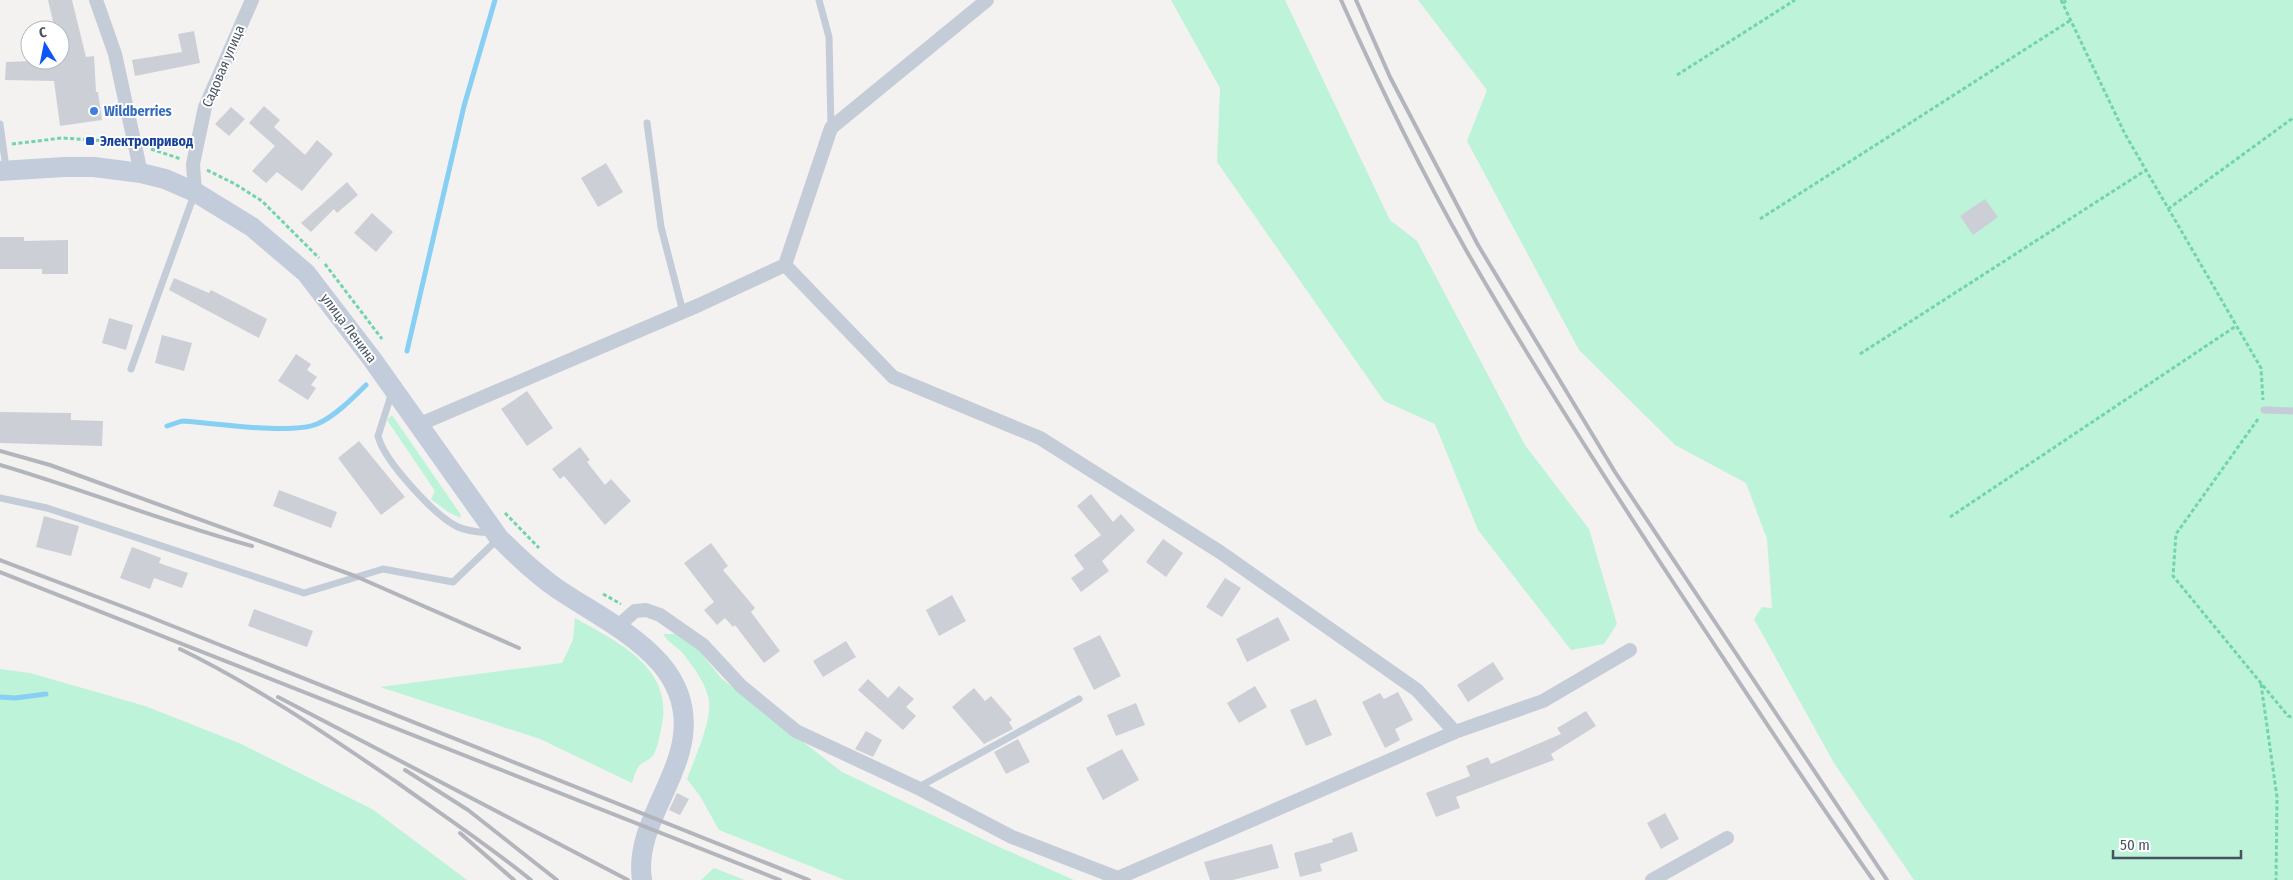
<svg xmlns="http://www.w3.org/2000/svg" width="2293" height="880" font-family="'Fira Sans Condensed',sans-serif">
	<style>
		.green { fill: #bdf3d8 }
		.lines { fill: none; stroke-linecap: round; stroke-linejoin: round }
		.stream { stroke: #87d0f3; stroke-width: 5 }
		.building { fill: #cdcfd7 }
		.path { stroke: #72d4af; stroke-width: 3; stroke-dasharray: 4 2.5; stroke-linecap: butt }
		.lane { stroke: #c4ccd7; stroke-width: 7 }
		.street { stroke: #c4ccd7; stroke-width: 14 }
		.secondary { stroke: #c3ccdb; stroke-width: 20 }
		.rail { stroke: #b3b5bc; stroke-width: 4 }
		.shop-dot { fill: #3f7fe0; stroke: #fff; stroke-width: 2 }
		.transit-dot { fill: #1a4fb4; stroke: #fff; stroke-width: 2 }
		.labels { text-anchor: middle; stroke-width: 4; stroke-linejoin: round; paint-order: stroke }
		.street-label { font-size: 14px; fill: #475261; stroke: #fff }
		.shop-label { font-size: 14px; font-weight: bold; fill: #366cbe; stroke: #fff; text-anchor: start }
		.transit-label { font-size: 14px; font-weight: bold; fill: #164399; stroke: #fff; text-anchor: start }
	</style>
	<rect width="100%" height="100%" fill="#f4f1f1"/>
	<path class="green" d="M1171,0H1285L1390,220L1417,241L1525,445L1589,529L1617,624L1604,644L1571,650L1478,530L1435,424L1384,401L1217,162L1220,88Z
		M1418,0H2293V880H1914L1834,763L1754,619L1762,607L1772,608L1767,539L1746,483L1675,445L1579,350L1467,141L1487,90Z
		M392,415L461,515L460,518L448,512L431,499L435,491L387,420Z
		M575,618C617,642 673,667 662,724C660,734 658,746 654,754C651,760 643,761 639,766C635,770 634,778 632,783L540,739L380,687L562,663L573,640Z
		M663,634H675L696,647L722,679L842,772L999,847L1074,880H845L719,830L700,796L687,779C694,760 712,721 709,701C707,685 694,668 685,656C679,647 669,644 663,634Z
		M0,669L30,673L145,706L239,743L372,809L467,880H0Z
		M714,868L745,880H701Z"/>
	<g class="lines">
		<path class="stream" d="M407,351L464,106L495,0
			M167,426L182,421C213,423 291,435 317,424C334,417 353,398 366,385
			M0,697L15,698L46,694"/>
	</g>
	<path class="building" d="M48,0H72L86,57L94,56L96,92H98L102,120L60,126L54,81L5,80L6,62L60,60V30H55Z
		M194,31L200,63L135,76L132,60L182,52L178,34Z
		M264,106L280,120L274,127L305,155L317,140L333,154L302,191L277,172L266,183L252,171L275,146L249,123Z
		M231,107L245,119L229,136L215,124Z
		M606,163L623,192L598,207L581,178Z
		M347,182L358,195L337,213L334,209L311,232L301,223Z
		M1985,199L1998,217L1973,235L1960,216Z
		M372,213L393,232L376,252L354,233Z
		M0,237H24V241L68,240V274H42V269H0Z
		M174,278L209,293L211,290L267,319L259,338L169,290Z
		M109,318L133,325L126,350L102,343Z
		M162,335L192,343L184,371L155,363Z
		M296,354L311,364L307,370L317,377L311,385L316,388L308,400L278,381Z
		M527,391L553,428L527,446L501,409Z
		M0,412L71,413V420L103,421L102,446L0,443Z
		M359,441L405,497L381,515L338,458Z
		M580,447L590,460L587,462L605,485L611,479L631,501L605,525L564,476L560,479L552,469Z
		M279,490L337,512L331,528L273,506Z
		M1091,494L1113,522L1121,514L1135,530L1102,561L1109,571L1081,592L1071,578L1084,569L1074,555L1101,535L1077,506Z
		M44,516L79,526L71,556L36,547Z
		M1163,539L1183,553L1166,577L1146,562Z
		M711,543L728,566L723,570L755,608L751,612L780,651L764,663L735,625L733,627L725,618L717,625L704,610L714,602L684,563Z
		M132,547L161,558L159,563L188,573L182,588L154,578L150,589L120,578Z
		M1225,578L1241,588L1222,617L1206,607Z
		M952,595L966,621L939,636L926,610Z
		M254,609L313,631L307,647L248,626Z
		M1278,617L1290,640L1247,662L1236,639Z
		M1100,635L1121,676L1094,690L1073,648Z
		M846,641L856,657L823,677L813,661Z
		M1493,662L1504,679L1468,702L1457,685Z
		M868,679L888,698L899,686L914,699L906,707L916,716L903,730L858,690Z
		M1255,686L1267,707L1239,723L1227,703Z
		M974,688L985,701L991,696L1012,720L1009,722L1013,729L984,744L952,707Z
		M1398,692L1413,720L1395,729L1400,740L1385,748L1362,702L1380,693L1384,699Z
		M1316,699L1332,735L1306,746L1290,710Z
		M1136,703L1145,725L1116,736L1107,715Z
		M1586,711L1596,726L1551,754L1554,760L1456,797L1460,808L1436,817L1426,793L1470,776L1466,766L1488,757L1491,764L1561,734L1557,728Z
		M866,731L882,740L873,757L855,749Z
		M1018,739L1030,762L1006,774L994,752Z
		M1122,749L1139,780L1103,800L1086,768Z
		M677,793L689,799L680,815L669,810Z
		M1665,813L1679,839L1661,849L1647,823Z
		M1352,832L1358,851L1320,864L1322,871L1300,877L1294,853L1333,842L1332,839Z
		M1272,844L1279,868L1233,880H1210L1204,862Z"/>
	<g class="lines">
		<path class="path" d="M2061,0L2125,134L2261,368L2263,400
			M2063,3L2067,0
			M1677,75L1795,0
			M12,144L62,138L121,142
			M151,149L181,159
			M207,170L235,184L262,201L319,258
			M2168,209L2293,118
			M1760,219L2071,20
			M325,264L382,339
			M1860,354L2146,170
			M2258,419L2176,534L2173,576L2288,716L2293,717
			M505,513L539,548
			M1950,517L2236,326
			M603,594L621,604
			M2261,684L2277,797L2276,880"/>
		<path class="lane" d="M819,0L829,37L831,128
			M647,123L661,227L683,312
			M0,124L6,168
			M131,369L194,195
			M392,392L378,436C384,461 435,516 458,527C469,532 480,532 492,533
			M2264,410L2293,411
			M0,498L47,508L304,593L383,569L453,582L497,540
			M917,788L1079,699"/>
		<path class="street" d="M96,0L115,54L141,173
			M195,192L193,164L205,107L252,0
			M785,265L893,377L1040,438L1220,552L1417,690L1455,732
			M418,425L699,305L785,265L831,128L987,0
			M617,627L635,611L646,610L660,615L703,645L741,686L796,731L920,789L1012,837L1123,880
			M1118,878L1455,732L1543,701L1630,650
			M1652,880L1727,838"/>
		<path class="secondary" d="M0,171L64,167H94L141,173L165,179L195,192L252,227L306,273L372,359L499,538C518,557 537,575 559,590C618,629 703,665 680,751C669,794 635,834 642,880"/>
		<path class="rail" d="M1341,0C1379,85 1420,169 1466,250C1532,365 1604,477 1677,588C1742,686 1805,784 1873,880
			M1356,0L1390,77L1478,245L1615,472L1887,880
			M0,451L50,465L355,576L519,648
			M0,465C85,490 167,523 252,546
			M0,560L145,615L809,880
			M0,572L780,880
			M180,649C256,686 326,734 395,781C441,814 487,844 531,880
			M278,697L628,880
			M405,770L468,810L557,880
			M460,833L514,880"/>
	</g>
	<circle class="shop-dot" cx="94" cy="111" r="5"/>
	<rect class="transit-dot" x="85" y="136" width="10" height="10" rx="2.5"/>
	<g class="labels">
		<g class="street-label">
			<text transform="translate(223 66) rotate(-67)" y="5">Садовая улица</text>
			<text transform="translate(349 328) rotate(53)" y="5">улица Ленина</text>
		</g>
		<g class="shop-label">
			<text x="104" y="116">Wildberries</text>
		</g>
		<g class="transit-label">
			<text x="100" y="146">Электропривод</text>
		</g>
	</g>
	<g transform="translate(45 45) rotate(350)"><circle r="24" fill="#ffffff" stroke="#b5bac0"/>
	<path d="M0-4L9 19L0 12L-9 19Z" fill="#0b56f4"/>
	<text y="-8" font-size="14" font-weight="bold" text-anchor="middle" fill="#475261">С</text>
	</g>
	<path d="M2113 850v8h128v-8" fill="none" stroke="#475261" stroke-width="2.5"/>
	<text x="2120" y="850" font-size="15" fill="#475261" stroke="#ffffff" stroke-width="4" paint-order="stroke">50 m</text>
</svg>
